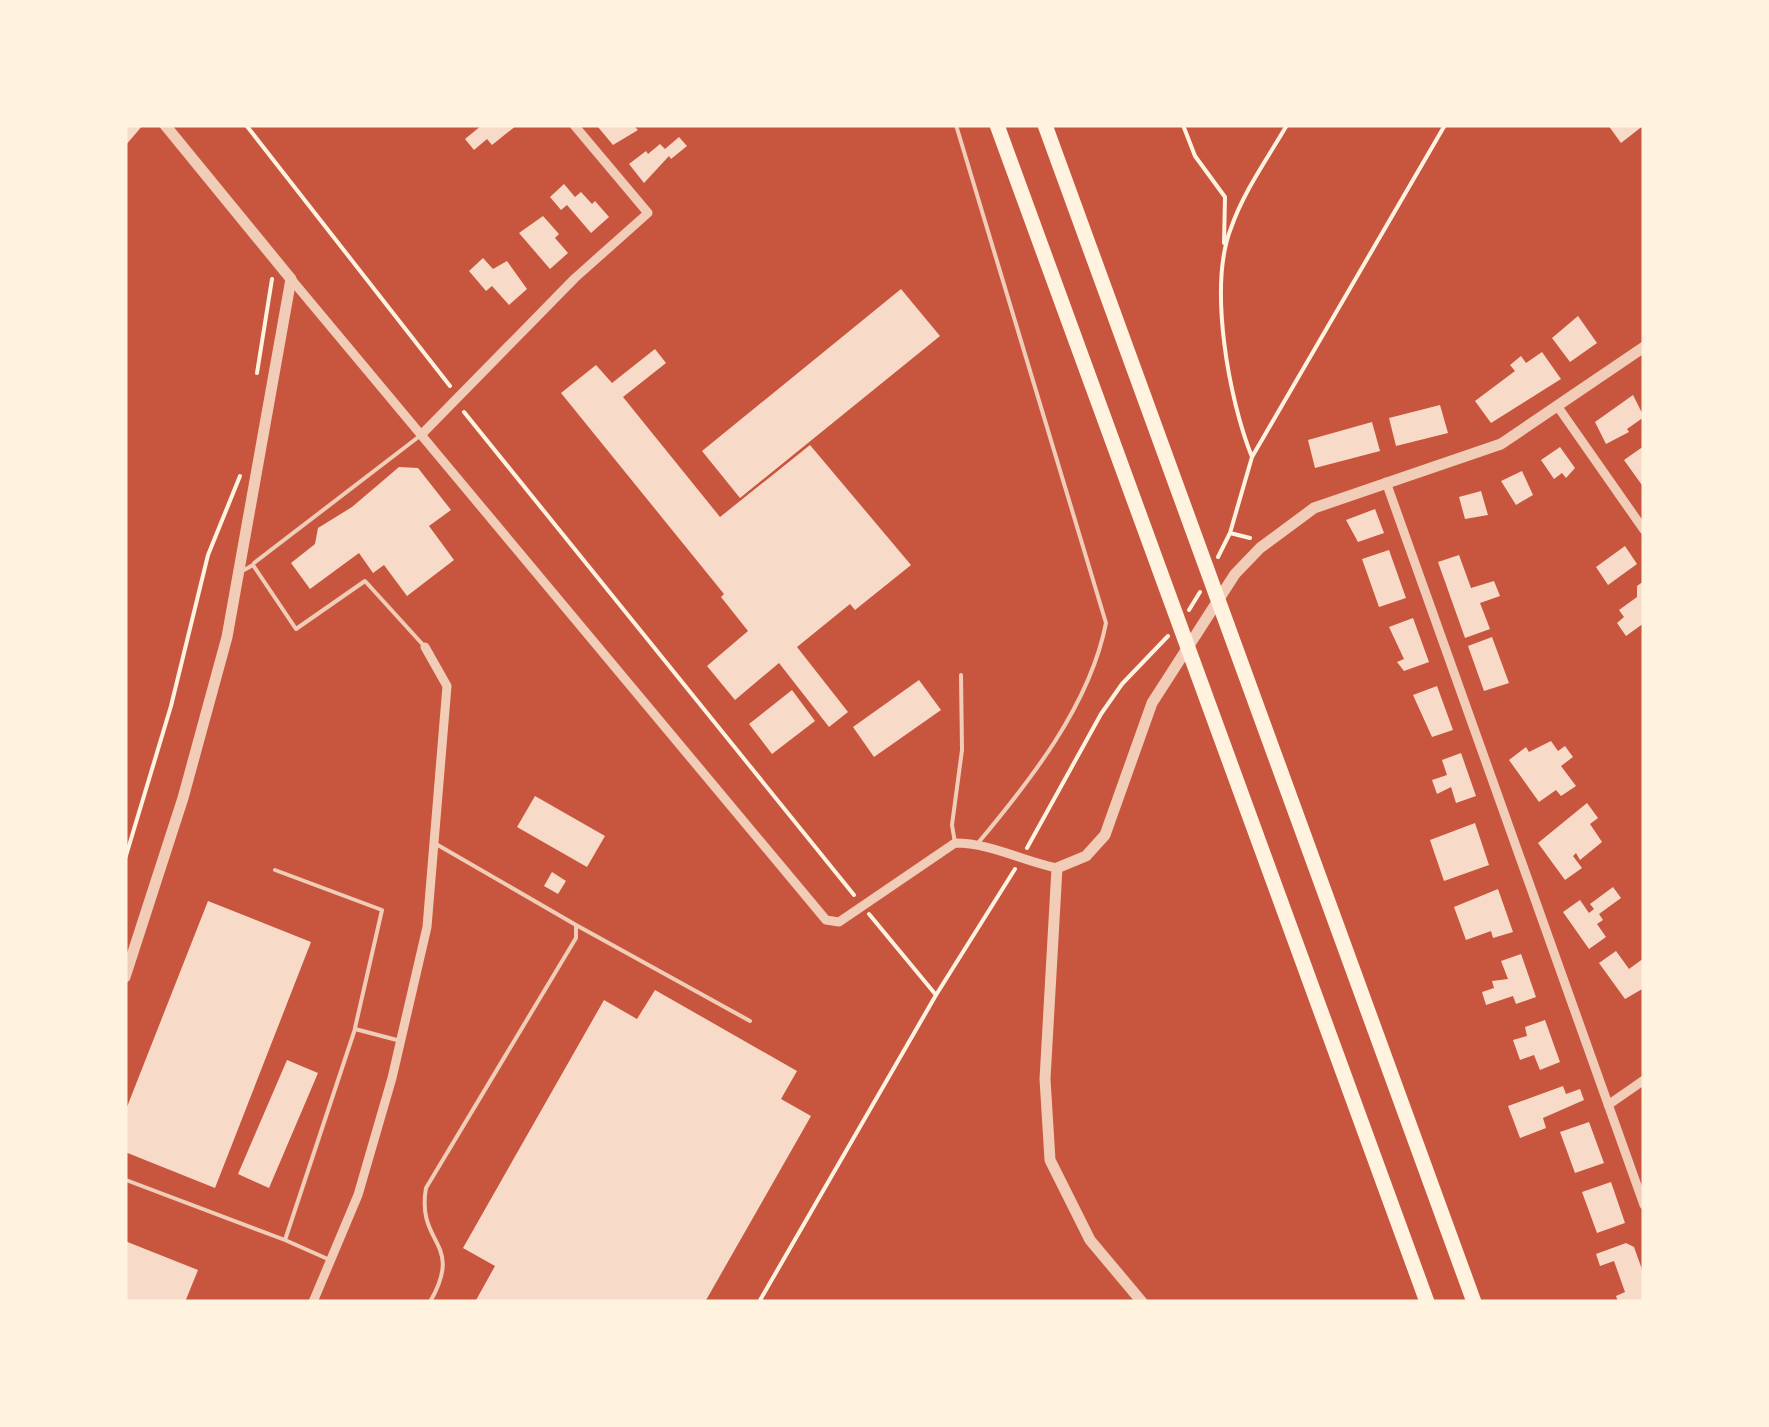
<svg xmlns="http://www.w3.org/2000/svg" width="1769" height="1427" font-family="'Exo 2',sans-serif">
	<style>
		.building { fill: #f7dbc8 }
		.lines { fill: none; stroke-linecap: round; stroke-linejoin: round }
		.path { stroke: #fff3e0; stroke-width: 4 }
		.service { stroke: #f1ccb7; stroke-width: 4 }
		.minor { stroke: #f1ccb7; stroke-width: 9 }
		.tertiary { stroke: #f1ccb7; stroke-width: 11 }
		.motorway { stroke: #fff3e0; stroke-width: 15 }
	</style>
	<rect width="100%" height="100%" fill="#c8553d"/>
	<path class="building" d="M125,125H143L125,146Z
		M482,125H517L492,145L487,139L474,150L465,139Z
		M633,125L638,130L613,145L598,127Z
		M1608,125H1644L1621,143Z
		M679,137L687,146L671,159L669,156L644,183L629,164L646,151L648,154L660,144L665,149Z
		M564,184L575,197L581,192L592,204L595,201L609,217L591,233L567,205L561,210L550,197Z
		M543,216L559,234L555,238L568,253L550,269L519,233Z
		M483,258L493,269L507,261L527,289L509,305L492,286L486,291L469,271Z
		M901,289L940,336L740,498L702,451Z
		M1578,316L1597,343L1570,362L1552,338Z
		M655,349L666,363L623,397L720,517L810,445L911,565L855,610L850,604L797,647L848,712L829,727L779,663L735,700L707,666L748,631L721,597L724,594L561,393L596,365L612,383Z
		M1542,352L1561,379L1491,423L1475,401L1515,371L1510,365L1521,356L1526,363Z
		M1633,395L1644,417L1627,429L1629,432L1606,444L1595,422Z
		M1440,405L1448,433L1396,446L1389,418Z
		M1372,422L1380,451L1315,468L1308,440Z
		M1644,446V488L1624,460Z
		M1560,447L1575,468L1566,478L1562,473L1554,479L1541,460Z
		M399,467L418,468L451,510L429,526L454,560L407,596L384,565L373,573L359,553L310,589L291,563L315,544L318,528L352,507Z
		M1522,471L1533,495L1516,505L1501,481Z
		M1481,491L1488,515L1465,519L1459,497Z
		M1375,509L1384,533L1358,542L1346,520Z
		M1625,546L1637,564L1608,585L1596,567Z
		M1389,550L1406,598L1379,607L1362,559Z
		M1459,555L1471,588L1494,581L1500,596L1480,603L1490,629L1465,638L1438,562Z
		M1644,581V623L1626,636L1617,623L1624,617L1619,610L1637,597V586Z
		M1413,618L1429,662L1404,671L1397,662L1404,659L1389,627Z
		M1492,637L1509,683L1484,691L1468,646Z
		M919,680L941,710L874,757L853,727Z
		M1437,686L1453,730L1432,737L1413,695Z
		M792,690L815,721L772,754L749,724Z
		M1551,741L1558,751L1565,746L1573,757L1561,766L1576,786L1561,796L1556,790L1539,802L1509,760L1526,747L1529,752Z
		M1461,753L1476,796L1456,803L1451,787L1437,794L1432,780L1447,775L1442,760Z
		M535,796L605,836L587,867L517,827Z
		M1587,803L1598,818L1590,824L1602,842L1580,860L1576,853L1573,856L1582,868L1565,880L1538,843Z
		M1475,823L1489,865L1444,881L1430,840Z
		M552,872L566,881L558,894L544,886Z
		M1613,887L1621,898L1599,914L1603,920L1597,924L1606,937L1589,949L1563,912L1580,900L1589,913L1594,909L1590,904Z
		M1498,889L1513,932L1493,938L1491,931L1466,940L1454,907Z
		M208,901L311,942L215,1188L125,1152V1112Z
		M1616,951L1629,969L1644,958V988L1625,999L1599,963Z
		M1521,954L1536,997L1516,1004L1513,996L1486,1005L1482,992L1494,988L1492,981L1508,979L1501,961Z
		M655,990L797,1071L781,1099L811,1116L705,1302H475L495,1266L463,1248L604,1000L637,1019Z
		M1545,1020L1560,1062L1540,1070L1534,1055L1520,1060L1513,1040L1527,1036L1525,1027Z
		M287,1060L318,1073L269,1188L238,1174Z
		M1563,1086L1566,1094L1580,1089L1584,1100L1543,1118L1546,1128L1520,1138L1508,1106Z
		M1589,1122L1604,1163L1575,1173L1560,1132Z
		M1611,1182L1625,1223L1597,1233L1582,1192Z
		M125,1241L198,1270L185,1302H125Z
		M1626,1243L1634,1247L1644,1275V1301L1640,1302H1618L1616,1296L1625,1292L1614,1261L1600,1266L1596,1254Z"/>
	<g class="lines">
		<path class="path" d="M246,125L450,386
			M1183,125L1195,156L1225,197L1224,243
			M257,373L272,279
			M464,412L854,895
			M1252,457C1229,400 1208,287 1231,228C1244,191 1267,159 1287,125
			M1230,533L1250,538
			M1218,557L1230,533L1252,457L1445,125
			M1189,610L1200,592
			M1027,848L1101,714L1122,684L1168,636
			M125,859L171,706L208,555L240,476
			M869,914L936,995
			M759,1302L936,995L1015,869"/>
		<path class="service" d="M956,125L1106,623C1090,705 1030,781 978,843
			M254,563L421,435
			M244,570L253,565L296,629L365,581L425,647
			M955,843L952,825L962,750L961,675
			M275,870L382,910L355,1028
			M576,925L750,1021
			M126,1180L285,1240
			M330,1260L285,1240L355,1029L397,1040
			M430,1302C465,1241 416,1246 426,1188L576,938V925L436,844"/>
		<path class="minor" d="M291,279L826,920L839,922L955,843C990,843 1023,861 1057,868
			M1558,407L1644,530
			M421,435L575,278L648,213L574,125
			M1386,482L1644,1205
			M1608,1105L1644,1080
			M313,1302L358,1195L392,1078L427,927L447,686L425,647"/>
		<path class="tertiary" d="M125,977L183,798L227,637L291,279L165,125
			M1142,1302L1090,1240L1050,1160L1045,1079L1057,868L1086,856L1105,835L1152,703L1235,574L1260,548L1314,508L1501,444L1644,347"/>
		<path class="motorway" d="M997,125L1427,1302
			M1045,125L1474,1302"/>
	</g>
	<rect width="1769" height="1427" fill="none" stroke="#fff3e0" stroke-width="255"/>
</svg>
